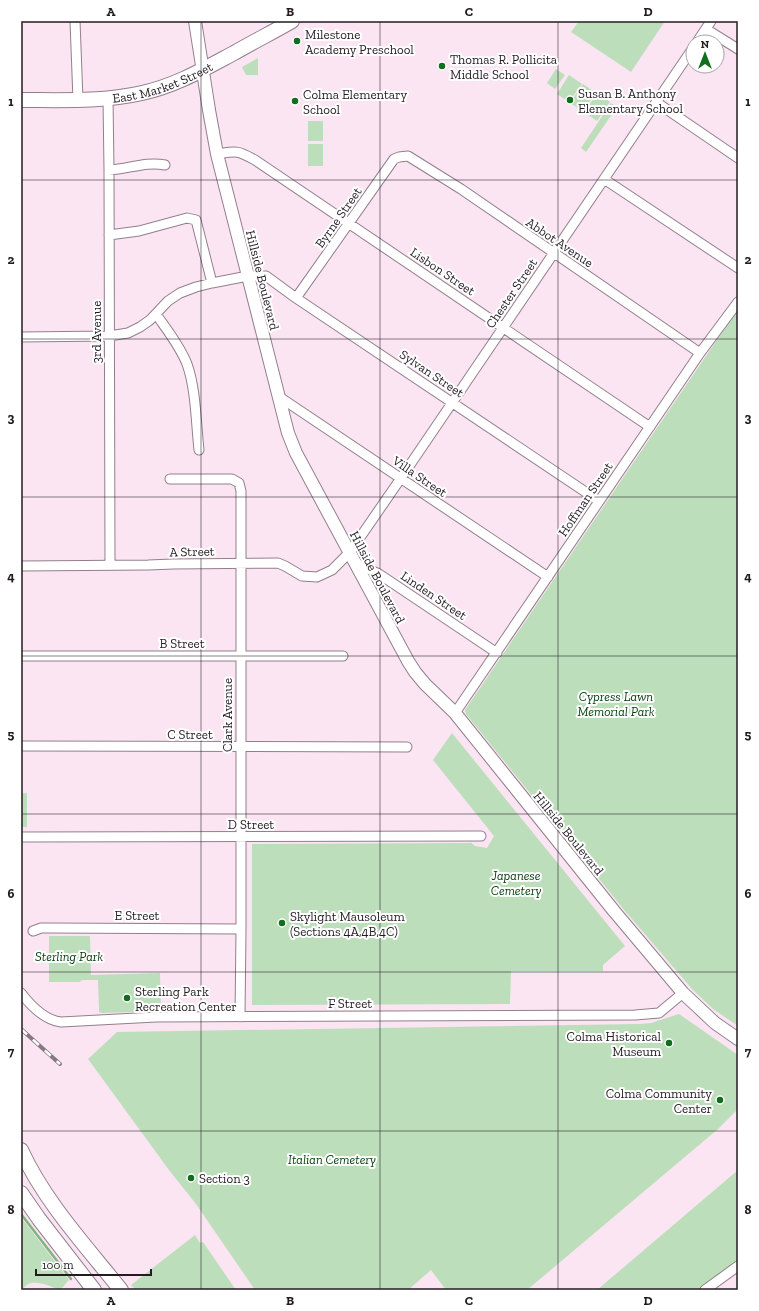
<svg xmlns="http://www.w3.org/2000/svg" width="759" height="1311" font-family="'Zilla Slab',serif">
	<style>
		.green { fill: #bcdebb }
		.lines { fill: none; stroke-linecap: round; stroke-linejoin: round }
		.stream { stroke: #82b481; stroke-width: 2.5 }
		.street-casing { stroke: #937f8c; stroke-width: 11 }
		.secondary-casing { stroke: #937f8c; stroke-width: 14 }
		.primary-casing { stroke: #937f8c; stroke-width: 16 }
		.street { stroke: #fff; stroke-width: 9 }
		.secondary { stroke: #fff; stroke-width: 12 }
		.primary { stroke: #fff; stroke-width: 14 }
		.rail-casing { stroke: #877882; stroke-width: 4 }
		.rail { stroke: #fff; stroke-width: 2.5; stroke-dasharray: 8; stroke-linecap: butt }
		.grid { fill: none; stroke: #231b20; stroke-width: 1; stroke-opacity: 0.55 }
		.poi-dot { fill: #106f1c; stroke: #fff; stroke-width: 1.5 }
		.labels { text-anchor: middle; stroke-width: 4; stroke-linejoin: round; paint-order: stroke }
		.poi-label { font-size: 13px; fill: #231b20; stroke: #fff; text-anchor: start }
		.street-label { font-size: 13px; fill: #231b20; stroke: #fff }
		.park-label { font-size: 13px; font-style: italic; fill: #09400f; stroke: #fff }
		.neatline { fill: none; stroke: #231b20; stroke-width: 1.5 }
		.grid-label { font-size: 13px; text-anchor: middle; font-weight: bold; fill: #231b20 }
	</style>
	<rect width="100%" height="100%" fill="#fbe5f3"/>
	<path class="green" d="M579,21H665L631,72L571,32Z
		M258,58V75H246L242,67Z
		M556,69L565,75L555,89L547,83Z
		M569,75L582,84L569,102L557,94Z
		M583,84L596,93L583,111L570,103Z
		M597,94L610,102L597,121L584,112Z
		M611,103L617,107L586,152L581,148Z
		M308,121H323V141H308Z
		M308,144H323V166H308Z
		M738,309V1026L713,1009L692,989L625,911L466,714L465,710Z
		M452,733L625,946L603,965V971H511L510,1004L252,1005V844L470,843V842L475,846L487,848L494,836L433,760Z
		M21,793H27V827H21Z
		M49,936H90L91,975L160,973L161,1011L102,1013L99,1012V1009L98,980H83L79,982H49Z
		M679,1014L738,1055V1109L718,1129L527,1290H446L431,1270L408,1290H255L196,1204L169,1170L88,1059L117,1032L639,1024L651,1023Z
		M738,1170V1270L712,1290H597Z
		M21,1217L69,1280L60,1290C50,1286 38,1280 28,1284C26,1285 23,1289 21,1290Z
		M195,1235L200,1243L203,1242L236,1290H136L131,1285Z"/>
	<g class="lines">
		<path class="stream" d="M21,1214L71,1279"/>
		<g class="street-casing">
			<path id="street" d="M75,21L78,100
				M706,29L738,49
				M697,42L711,21
				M108,98L109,170L110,565
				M656,102L738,158
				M217,154C237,151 237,150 255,160L650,427
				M109,170C129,169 146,161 165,165
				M604,179L738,268
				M109,235L139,231L187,218L196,220L212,283
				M296,298L394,159L399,157L408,156L461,189L700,353
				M156,314C167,330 180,346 187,364C196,389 196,423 199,450
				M21,337L109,336L128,333L140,327L150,320L168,301L180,293L196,287L212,283L248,276H266L296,298L599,501
				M278,396L548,577
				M170,479H232L239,483L241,491V929L240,1017
				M356,563L379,574L497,653
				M21,566L148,565L173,564L278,563L285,566L302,576L317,577L332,570L350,552L401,478L693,48
				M21,656H343
				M455,713L700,353L738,302
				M21,746L407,747
				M21,837L481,836
				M33,931L41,928H49L241,929
				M21,993C31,1006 44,1020 61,1022L156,1017L635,1015L659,1013L683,993
				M705,1290L738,1266"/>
		</g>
		<g class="secondary-casing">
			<path id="secondary" d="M195,21L209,110L217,154L288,433L296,453L408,661L415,672L425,684L455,713L614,911L683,993L715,1023L738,1039"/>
		</g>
		<g class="primary-casing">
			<g id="primary">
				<path id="s1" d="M21,100C61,100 103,102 142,93C175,86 204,69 234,53C253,42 273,32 292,21"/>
				<path d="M21,1150C45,1202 85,1245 121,1290"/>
				<path d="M21,1193L39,1219L94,1290"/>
			</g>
		</g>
		<use href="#street" class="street"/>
		<use href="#secondary" class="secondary"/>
		<use href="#primary" class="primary"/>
		<g class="rail-casing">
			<path id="rail" d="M21,1029L60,1064"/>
		</g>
		<use href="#rail" class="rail"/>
	</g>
	<path class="grid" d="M201,21V1290M380,21V1290M558,21V1290M21,180H738M21,339H738M21,497H738M21,656H738M21,814H738M21,972H738M21,1131H738"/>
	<g class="poi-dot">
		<circle cx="297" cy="41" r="4"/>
		<circle cx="442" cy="66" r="4"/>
		<circle cx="570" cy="100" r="4"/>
		<circle cx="295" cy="101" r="4"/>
		<circle cx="282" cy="923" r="4"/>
		<circle cx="127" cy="998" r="4"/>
		<circle cx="669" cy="1043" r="4"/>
		<circle cx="720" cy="1100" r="4"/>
		<circle cx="191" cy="1178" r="4"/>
	</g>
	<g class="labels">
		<g class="poi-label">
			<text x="305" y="39">Milestone<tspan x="305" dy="15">Academy Preschool</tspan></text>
			<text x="450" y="64">Thomas R. Pollicita<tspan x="450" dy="15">Middle School</tspan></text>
			<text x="578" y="98">Susan B. Anthony<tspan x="578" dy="15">Elementary School</tspan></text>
			<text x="303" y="99">Colma Elementary<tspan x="303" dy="15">School</tspan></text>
			<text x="290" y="921">Skylight Mausoleum<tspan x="290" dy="15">(Sections 4A,4B,4C)</tspan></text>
			<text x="135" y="996">Sterling Park<tspan x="135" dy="15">Recreation Center</tspan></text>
			<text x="661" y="1041" text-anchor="end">Colma Historical<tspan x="661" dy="15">Museum</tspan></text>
			<text x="712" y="1098" text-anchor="end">Colma Community<tspan x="712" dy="15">Center</tspan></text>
			<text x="199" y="1183">Section 3</text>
		</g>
		<g class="street-label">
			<text dy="5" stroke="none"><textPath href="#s1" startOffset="144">East Market Street</textPath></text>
			<text transform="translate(338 217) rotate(-55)" y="5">Byrne Street</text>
			<text transform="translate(560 242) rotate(34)" y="5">Abbot Avenue</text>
			<text transform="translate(443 271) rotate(34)" y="5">Lisbon Street</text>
			<text transform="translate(263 280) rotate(76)" y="5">Hillside Boulevard</text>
			<text transform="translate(511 293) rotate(-56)" y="5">Chester Street</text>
			<text transform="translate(96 332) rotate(-90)" y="5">3rd Avenue</text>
			<text transform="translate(432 373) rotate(34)" y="5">Sylvan Street</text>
			<text transform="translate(420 476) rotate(34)" y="5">Villa Street</text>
			<text transform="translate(585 499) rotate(-56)" y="5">Hoffman Street</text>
			<text transform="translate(192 551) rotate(-1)" y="5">A Street</text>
			<text transform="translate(378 577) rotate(62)" y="5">Hillside Boulevard</text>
			<text transform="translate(434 595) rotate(34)" y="5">Linden Street</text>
			<text x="182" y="648">B Street</text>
			<text transform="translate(227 715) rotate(-90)" y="5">Clark Avenue</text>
			<text x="190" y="739">C Street</text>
			<text x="251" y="829">D Street</text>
			<text transform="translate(569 833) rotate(51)" y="5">Hillside Boulevard</text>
			<text x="137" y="920">E Street</text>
			<text x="350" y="1008">F Street</text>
		</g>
		<g class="park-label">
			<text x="616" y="701">Cypress Lawn<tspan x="616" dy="15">Memorial Park</tspan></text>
			<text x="516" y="880">Japanese<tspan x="516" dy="15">Cemetery</tspan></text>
			<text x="69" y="961">Sterling Park</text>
			<text x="332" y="1164">Italian Cemetery</text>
		</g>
	</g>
	<rect width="759" height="1311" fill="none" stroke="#ffffff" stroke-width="44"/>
	<g transform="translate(705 54)"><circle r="19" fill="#ffffff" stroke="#a7a4a6"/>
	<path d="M0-3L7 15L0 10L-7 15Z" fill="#106f1c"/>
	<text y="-6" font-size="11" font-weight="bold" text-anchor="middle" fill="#231b20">N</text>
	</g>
	<path d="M36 1269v6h115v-6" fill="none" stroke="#231b20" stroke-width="2"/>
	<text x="42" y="1269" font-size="12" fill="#231b20" stroke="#ffffff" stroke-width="3" paint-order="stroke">100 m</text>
	<rect x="22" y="22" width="715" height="1267" class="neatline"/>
	<g class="grid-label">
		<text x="111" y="16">A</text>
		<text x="290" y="16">B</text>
		<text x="469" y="16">C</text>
		<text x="648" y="16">D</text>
		<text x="11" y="106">1</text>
		<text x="748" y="106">1</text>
		<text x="11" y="264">2</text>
		<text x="748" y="264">2</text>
		<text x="11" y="422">3</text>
		<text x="748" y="422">3</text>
		<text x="11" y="581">4</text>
		<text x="748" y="581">4</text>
		<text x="11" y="739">5</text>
		<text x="748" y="739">5</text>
		<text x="11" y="898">6</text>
		<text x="748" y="898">6</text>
		<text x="11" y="1056">7</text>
		<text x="748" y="1056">7</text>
		<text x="11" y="1214">8</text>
		<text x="748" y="1214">8</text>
		<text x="111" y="1305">A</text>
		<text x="290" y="1305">B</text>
		<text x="469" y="1305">C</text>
		<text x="648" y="1305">D</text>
	</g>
</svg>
